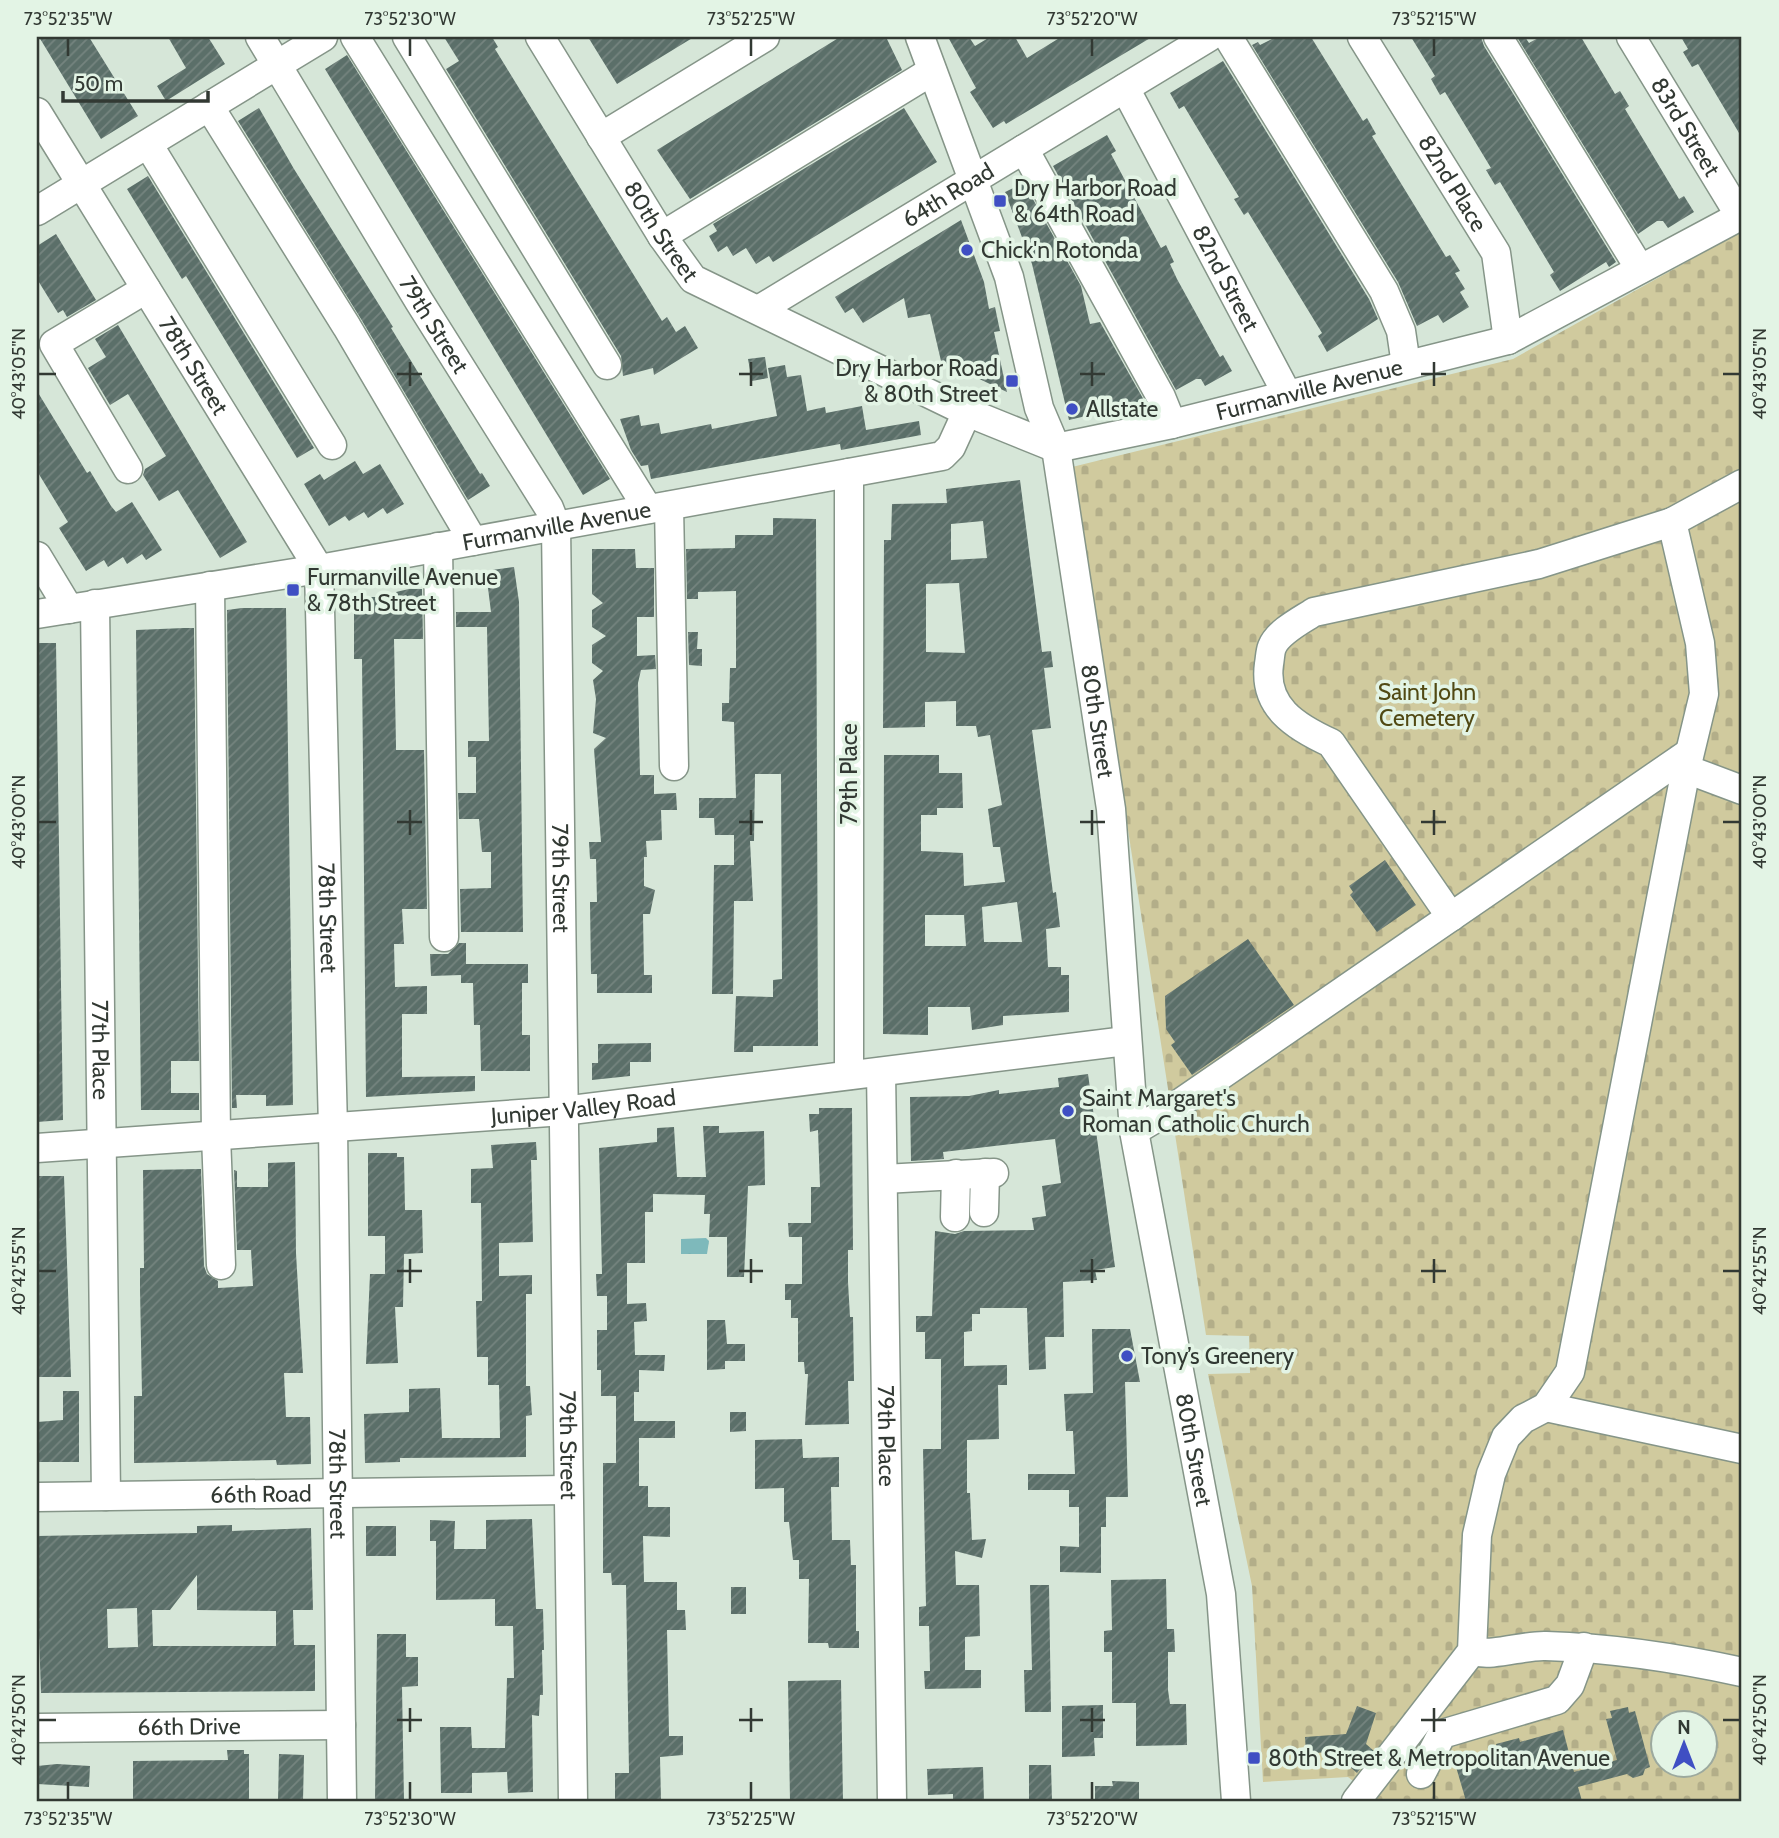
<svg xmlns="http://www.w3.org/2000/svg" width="1779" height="1838" font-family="Cabin,sans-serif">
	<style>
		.cemetery { fill: url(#cemetery-stones); fill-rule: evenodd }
		.water { fill: url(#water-ripples) }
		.building { fill: url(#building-hatch); fill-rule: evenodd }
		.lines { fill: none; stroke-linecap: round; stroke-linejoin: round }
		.minor-casing { stroke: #859588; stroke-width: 31 }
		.minor { stroke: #fff; stroke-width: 28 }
		.ticks { fill: none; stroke: #323933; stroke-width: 2.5 }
		.poi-dot { fill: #3f4fc3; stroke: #e3f4e5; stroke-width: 2.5 }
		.labels { text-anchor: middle; stroke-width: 7; stroke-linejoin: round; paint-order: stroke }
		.street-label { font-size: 23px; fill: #323933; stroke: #e3f4e5 }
		.poi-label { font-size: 23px; fill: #323933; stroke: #e3f4e5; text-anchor: start }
		.park-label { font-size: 23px; fill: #514913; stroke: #e3f4e5 }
		.neatline { fill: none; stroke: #323933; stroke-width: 2.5 }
		.ticks-label { font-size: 18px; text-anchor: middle; fill: #323933 }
	</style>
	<defs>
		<pattern id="cemetery-stones" width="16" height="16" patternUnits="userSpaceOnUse" patternTransform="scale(1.75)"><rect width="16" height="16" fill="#d0ca9e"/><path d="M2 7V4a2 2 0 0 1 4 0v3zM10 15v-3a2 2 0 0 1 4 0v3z" fill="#b3ae89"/></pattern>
		<pattern id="water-ripples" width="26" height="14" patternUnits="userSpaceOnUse" patternTransform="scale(1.75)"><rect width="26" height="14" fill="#7eb9bb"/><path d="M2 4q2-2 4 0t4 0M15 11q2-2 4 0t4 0" fill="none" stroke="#689799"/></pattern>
		<pattern id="building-hatch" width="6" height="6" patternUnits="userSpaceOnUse" patternTransform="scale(1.75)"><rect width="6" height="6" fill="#5b6f69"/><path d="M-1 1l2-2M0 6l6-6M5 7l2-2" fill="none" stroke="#75847f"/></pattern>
	</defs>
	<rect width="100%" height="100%" fill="#d6e6d8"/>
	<path class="cemetery" d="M1742,231V1801H1379L1348,1777L1263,1782L1252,1586L1208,1374L1250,1373L1249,1336L1206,1335L1072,467L1513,359ZM1664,1722H1706V1764H1664Z"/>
	<path class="water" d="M706,1238L709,1241L707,1254H681V1239Z"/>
	<path class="building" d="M39,37H89L138,116L101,139Z
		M168,37H208L225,64L166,101L157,86L186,68Z
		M444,37H492L498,47L495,49L662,321L667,317L676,332L685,326L698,348L654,375L653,368L623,376L621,356L446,69L459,61Z
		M588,37H694L617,84Z
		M840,37H886L902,70L690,199L657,150Z
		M948,37H969L975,46L990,37H1015L1027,58L1061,37H1152L1006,124L1004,121L993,128L970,92L976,88Z
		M1276,37H1311L1363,121L1367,118L1376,134L1372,136L1446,257L1450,255L1460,271L1455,273L1465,289L1460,292L1469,307L1443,323L1438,315L1417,326L1398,282L1252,45L1258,42L1260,45Z
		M1411,37H1481L1484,46L1616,262L1609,267L1606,262L1560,291L1550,275L1554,272L1500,182L1495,185L1486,170L1491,168L1445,92L1440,95L1431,79L1435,76Z
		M1517,37H1525L1529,43L1540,37H1581L1615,94L1620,91L1629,106L1625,109L1679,199L1684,196L1694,212L1668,228L1663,221H1657L1638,234Z
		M1681,37H1742V138L1698,64L1692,67L1683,52L1688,49Z
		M347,55L610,479L583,495L325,69Z
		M1223,61L1369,299L1378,319L1327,352L1318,336L1322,333L1248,212L1244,215L1234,199L1239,197L1211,151L1184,106L1179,109L1170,93Z
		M259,108L294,169L393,327L391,328L480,474L482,473L490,486L468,500L361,319L238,121Z
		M904,108L937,162L773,262L769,256L756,264L746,248L733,256L727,246L718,252L709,236L717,231L713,224Z
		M1107,135L1116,151L1111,154L1161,248L1166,245L1174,262L1170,264L1177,279L1220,357L1223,355L1232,371L1205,386L1201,379H1196L1176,390L1053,166Z
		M148,176L314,448L297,458L186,276L182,279L127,189Z
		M1024,183L1081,286L1090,324L1100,322L1145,402L1069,420L1032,264L1005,192Z
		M961,220L984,282L989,309L995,307L1000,331L994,332L1007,392L941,361L930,314L908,318L904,298L863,323L853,308L845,313L835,297Z
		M56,234L96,300L67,317L63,310L58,313L37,279V246Z
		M118,325L247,542L220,558L178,490L159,501L143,475L145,469L166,456L128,394L110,405L88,368L106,357L95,339Z
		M765,357L768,378L752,381L748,359Z
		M785,365L787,377L801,375L807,411L825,407L826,413L862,406L866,430L919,421L921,435L841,450L840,444L651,479L648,465L641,466L631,450L620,419L639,415L641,426L659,423L661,434L711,424L712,429L777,416L768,368Z
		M37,391L87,473L90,471L111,506L116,512L132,502L162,550L146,560L142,554L127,564L123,557L108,567L104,560L86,571L59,528L68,522L37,471Z
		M355,461L363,474L380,464L404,504L387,514L383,508L368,518L364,512L349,521L345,516L329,526L304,484L320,474L324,480Z
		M1020,480L1042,652L1051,651L1053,667L1044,668L1051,728L1032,730L1053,893L1056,892L1060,927L1046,929L1048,967H1061V975H1069V1012L1003,1016V1025L972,1030L970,1007H928V1035L883,1034L884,755H939V773H962L963,808H937V815H921V851L963,853L964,886L1005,882L1000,847H993L988,809L1002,805L990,735L978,737L976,726H956V701L925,702V727L883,728L884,540H891L892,504L947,503L946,489ZM983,521L987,558L951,560V524ZM959,583L965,653L926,652V584ZM1017,902L1022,942H984L982,907ZM925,915H964L966,946H925Z
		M773,518L816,519L818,1046H753V1052H734L736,996L773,997V980L782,979L781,774H755L754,841H750L753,901H734L733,994H712L714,865H734V835H715L714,818H699V798H736L734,722L722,721V703H729L730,668H736V591L698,592V599H687L686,549L735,548V535H773Z
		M592,549H635L636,568H654V617H637V656L655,655L656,669L641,670L638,683L640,775H654V794L676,793L677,810H661L662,840L646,841L647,857H644V886L655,890L650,914H643L644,975H652V993H597V974H591L590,902H597L596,859H590L589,842H601L594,749L606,738L593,733L596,699L593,680L603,671L592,663V645L606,636L592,627V610L603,603L592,594Z
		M514,567L519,602L523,932H461L460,889L491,888V852H482L479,819H459L458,793H476V757H468V741H489L487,627H456V612H491L488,588L494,587L492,570Z
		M409,589H422L423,639H394L396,746V750H424L427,909H402L404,944H394L395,987L427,986V1014H402V1077L475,1076V1091L366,1097L362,659H354V606H357L356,597H396V592Z
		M242,608H286L293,1105L266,1106V1095H236L237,1108H232L227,610Z
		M184,628H194L199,1061H171V1093H199V1110H141L136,630Z
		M688,632H698L697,649H702V666L689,665Z
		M37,643H56L63,1120L37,1122Z
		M1385,860L1416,905L1377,932L1350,895L1353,892L1349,886Z
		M1248,939L1294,1005L1192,1075L1171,1045L1175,1042L1166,1029L1165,996Z
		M459,943H466V964H528V983H522V1035H530V1071H481L480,1025H474L473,983H461V975L431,976L430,954H448Z
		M651,1043V1062H630V1076L592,1080V1063H598V1044Z
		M1088,1074L1115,1267L1095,1270L1097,1280L1063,1282L1064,1337H1045L1046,1369L1029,1370L1027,1308H980V1314H972V1331L964,1332V1366L1007,1365V1385H998L999,1439L967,1440V1493H970L972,1540L986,1539L982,1558L955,1551L956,1585H979L980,1636L965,1637V1670H981V1688L925,1689L924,1671H930L929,1626H919V1607L926,1606L923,1449H941V1359H925V1332H916V1316H932L935,1231L955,1234L964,1231L1034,1230L1032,1218L1046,1216L1042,1186L1061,1183L1055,1139L943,1152L944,1159L911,1161L910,1097L969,1096L999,1090V1094L1059,1087L1058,1078Z
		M819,1108H852L853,1250H848V1282L850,1317H853L854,1381H848L849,1424L805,1425L808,1374H805L804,1362H798V1318H791V1300H785V1284H802V1237H789L788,1223H811V1187H820L818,1130L810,1132L809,1114H819Z
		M703,1126H719V1133L764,1131L765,1185L748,1186L744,1277H727V1237H709L710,1214H704L705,1195L653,1194V1212H645V1263H627V1304L646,1303L647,1321L634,1322L635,1355H665L664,1371L639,1370V1392H634V1421H675V1438H639V1486H648V1507H670V1537L643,1536L644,1582H677V1610H685L686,1630H667L669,1736H683V1755L660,1757L661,1801H615V1773H629L626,1585H612L611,1573H603V1463H616V1396H601V1370H597V1330H607V1296H597L596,1274H602L599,1148L657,1142V1128L674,1127L677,1177H706Z
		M536,1142L537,1160H531L533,1242L499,1243V1276L532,1275V1294H526V1386H530L532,1415L526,1416V1457L400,1458V1462L365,1463L364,1414L409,1412V1389L440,1388L442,1438H500L499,1385H488V1357H477L476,1301H482L481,1203H471V1169L493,1168L491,1145Z
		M368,1153H397V1157H404L405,1210H422L423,1253L404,1254L403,1307H395L398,1363L366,1364L370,1274H385V1236H368Z
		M295,1162L296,1253L303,1373H284L286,1417H310L311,1464L277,1465L276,1460L134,1463V1396H142L140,1289V1268H144L143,1170L201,1169L204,1266L207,1274L218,1281V1288L253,1286L251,1250H237L234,1170L237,1171V1187H268V1163Z
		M37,1176H64L71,1377H37Z
		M707,1320H725L727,1344H745V1361H725V1369L707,1370Z
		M1092,1329H1130L1140,1382H1125L1128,1497H1106V1527H1101V1573L1060,1572V1546L1079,1547V1507H1069V1490H1028V1474H1075L1073,1431H1066L1064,1394L1093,1393Z
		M63,1391H79V1462H37V1422L63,1420Z
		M730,1412H746V1431L730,1432Z
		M802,1439L803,1458L839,1457V1487H831L832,1540H850L851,1565H856V1631H859V1648H829L828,1643H808L809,1579H799V1560H793L789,1522H784V1488L755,1489V1440Z
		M532,1519L536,1609H543L544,1650H542L543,1695H540L539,1716L532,1715L533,1792L508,1793L507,1772L472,1773V1793H441L440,1727H471L472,1748H505L507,1678H514L513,1626H495V1599L436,1600V1541H430V1520L455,1521L454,1549H486V1520Z
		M232,1525V1531L311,1528L313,1610H293L294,1645H315V1691L41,1693L39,1635H37V1536L197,1533V1526ZM197,1575V1610L276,1611V1646H153L152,1610H170ZM137,1608L138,1647L108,1648L107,1609Z
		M366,1526H396V1556H366Z
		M1166,1579L1167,1629H1174L1175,1652H1168V1690L1170,1704H1186L1187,1745L1136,1746V1703H1112V1652H1104V1631L1112,1630L1111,1580Z
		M1030,1585H1049L1051,1712H1025L1024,1670H1032Z
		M731,1587H746V1614H731Z
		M377,1634H406V1657H418V1686L402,1687L404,1801H375Z
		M841,1680L843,1801H790L788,1681Z
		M1103,1705V1738H1094L1095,1756L1062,1757V1706Z
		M1357,1706L1376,1713L1366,1744L1374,1751L1357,1773L1349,1766L1327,1767V1752L1306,1754L1305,1737L1346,1734Z
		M1628,1707L1629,1713L1635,1711L1650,1767L1645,1769L1643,1775L1633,1778L1627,1774L1578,1787L1582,1801H1466L1454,1760L1497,1748L1496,1744L1519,1738L1520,1742L1563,1730L1574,1772L1617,1760L1606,1719L1612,1718L1610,1711Z
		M227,1750H244V1754H249V1801H133V1761L228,1760Z
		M279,1754L304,1755L303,1801H278Z
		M57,1764L90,1766L89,1787L37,1784V1766Z
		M1029,1765H1051L1052,1801H1029Z
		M983,1767L984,1801H953V1794L928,1795L927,1769Z
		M1112,1781L1139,1782V1801H1095V1786H1113Z"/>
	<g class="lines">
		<g class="minor-casing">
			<g id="minor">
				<path id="s1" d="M260,37L419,301L549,508L556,526L573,1801"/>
				<path d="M355,37L648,509"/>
				<path d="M407,37L607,365"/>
				<path id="s2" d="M540,37L662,236L693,279L967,412L1056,448L1172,424L1508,340L1742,215"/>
				<path id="s3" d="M920,37L1009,277L1039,408L1056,448L1111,809L1134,1131L1221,1594L1236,1801"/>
				<path d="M1228,37L1384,291L1401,331L1406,365"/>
				<path id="s4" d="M1362,37L1496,253L1508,340"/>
				<path d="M1498,37L1640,269"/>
				<path id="s5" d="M1631,37L1740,216"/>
				<path id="s6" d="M1125,88L1287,394"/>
				<path d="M209,106L347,327L473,541"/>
				<path id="s7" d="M37,112L319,569L333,1128L342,1801"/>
				<path d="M601,137L765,37"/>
				<path d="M148,144L332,445"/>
				<path d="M1024,149L1161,397L1172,424"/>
				<path d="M37,211L323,37"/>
				<path d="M662,236L932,71"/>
				<path id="s8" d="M760,309L1209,37"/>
				<path d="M128,469L54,344L146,289"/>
				<path d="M669,506L674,766"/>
				<path d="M438,547L444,937"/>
				<path d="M37,556L69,609"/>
				<path d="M210,586L216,1136L221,1265"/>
				<path id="s9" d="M95,604L106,1496"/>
				<path id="s10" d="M37,614L319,569L942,456L951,447L967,412"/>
				<path d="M1686,769L1742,790"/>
				<path d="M1451,917L1331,743C1296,727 1263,707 1269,664C1270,659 1270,652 1272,647C1278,632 1300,621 1314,612L1539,564L1672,522L1742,484"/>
				<path id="s11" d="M881,1072L892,1801"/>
				<path d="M849,1075V473"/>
				<path d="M1134,1131L1173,1108L1689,753"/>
				<path id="s12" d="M37,1148L563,1111L1126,1041"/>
				<path d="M884,1179L994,1173"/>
				<path d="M984,1212L985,1173"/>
				<path d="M955,1217L956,1174"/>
				<path d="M1546,1407L1742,1449"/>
				<path id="s13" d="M37,1497L568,1490"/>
				<path d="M1472,1651C1495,1657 1522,1645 1546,1646C1612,1648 1678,1658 1742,1672"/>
				<path id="s14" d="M37,1728L341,1725"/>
				<path d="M1421,1774L1442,1734L1557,1700L1570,1685L1584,1647"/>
				<path d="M1356,1801L1472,1651L1477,1535L1491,1474L1506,1437L1523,1419L1546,1407L1570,1372L1686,769L1704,694L1700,643L1672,522"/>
			</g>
		</g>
		<use href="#minor" class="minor"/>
	</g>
	<path class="ticks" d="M68,38V56M410,38V56M751,38V56M1092,38V56M1434,38V56M410,362V386M751,362V386M1092,362V386M1434,362V386M38,374H56M397,374H422M739,374H763M1080,374H1105M1421,374H1446M1723,374H1740M410,810V835M751,810V835M1092,810V835M1434,810V835M38,822H56M397,822H422M739,822H763M1080,822H1105M1421,822H1446M1723,822H1740M410,1259V1283M751,1259V1283M1092,1259V1283M1434,1259V1283M38,1271H56M397,1271H422M739,1271H763M1080,1271H1105M1421,1271H1446M1723,1271H1740M410,1708V1732M751,1708V1732M1092,1708V1732M1434,1708V1732M38,1720H56M397,1720H422M739,1720H763M1080,1720H1105M1421,1720H1446M1723,1720H1740M68,1782V1800M410,1782V1800M751,1782V1800M1092,1782V1800M1434,1782V1800"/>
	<g class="poi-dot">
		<rect x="993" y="194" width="14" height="14" rx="3.5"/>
		<circle cx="967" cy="250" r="7"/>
		<rect x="1005" y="374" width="14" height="14" rx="3.5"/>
		<circle cx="1072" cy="409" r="7"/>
		<rect x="286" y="583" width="14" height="14" rx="3.5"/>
		<circle cx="1068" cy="1111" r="7"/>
		<circle cx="1127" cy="1356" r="7"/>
		<rect x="1247" y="1751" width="14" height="14" rx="3.5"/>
	</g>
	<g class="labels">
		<g class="street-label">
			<text dy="8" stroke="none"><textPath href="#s5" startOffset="105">83rd Street</textPath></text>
			<text dy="8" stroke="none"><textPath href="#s4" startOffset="172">82nd Place</textPath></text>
			<text dy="8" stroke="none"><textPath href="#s8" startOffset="220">64th Road</textPath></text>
			<text dy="8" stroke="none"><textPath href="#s2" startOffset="229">80th Street</textPath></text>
			<text dy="8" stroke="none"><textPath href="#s6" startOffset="215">82nd Street</textPath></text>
			<text dy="8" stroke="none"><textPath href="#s1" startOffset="336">79th Street</textPath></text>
			<text dy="8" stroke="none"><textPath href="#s7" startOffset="298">78th Street</textPath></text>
			<text dy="8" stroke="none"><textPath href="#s2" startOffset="947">Furmanville Avenue</textPath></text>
			<text dy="8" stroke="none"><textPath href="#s10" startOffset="527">Furmanville Avenue</textPath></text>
			<text dy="8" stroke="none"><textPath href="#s3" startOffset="710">80th Street</textPath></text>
			<text transform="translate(849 774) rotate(-90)" y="8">79th Place</text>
			<text dy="8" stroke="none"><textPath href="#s1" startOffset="924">79th Street</textPath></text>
			<text dy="8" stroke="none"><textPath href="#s7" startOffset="886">78th Street</textPath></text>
			<text dy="8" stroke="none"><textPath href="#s9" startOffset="446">77th Place</textPath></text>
			<text dy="8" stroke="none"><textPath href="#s12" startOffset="548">Juniper Valley Road</textPath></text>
			<text dy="8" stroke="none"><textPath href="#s11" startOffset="364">79th Place</textPath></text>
			<text dy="8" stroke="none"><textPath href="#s1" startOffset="1491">79th Street</textPath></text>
			<text dy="8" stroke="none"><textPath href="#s3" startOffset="1446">80th Street</textPath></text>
			<text dy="8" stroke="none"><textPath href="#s7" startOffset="1452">78th Street</textPath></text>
			<text dy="8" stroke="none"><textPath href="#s13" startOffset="224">66th Road</textPath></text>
			<text dy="8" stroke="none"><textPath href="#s14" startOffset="152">66th Drive</textPath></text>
		</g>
		<g class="poi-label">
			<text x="1014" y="196">Dry Harbor Road<tspan x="1014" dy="26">&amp; 64th Road</tspan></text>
			<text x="981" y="258">Chick'n Rotonda</text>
			<text x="998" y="376" text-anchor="end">Dry Harbor Road<tspan x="998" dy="26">&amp; 80th Street</tspan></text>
			<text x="1086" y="417">Allstate</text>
			<text x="307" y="585">Furmanville Avenue<tspan x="307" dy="26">&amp; 78th Street</tspan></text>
			<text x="1082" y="1106">Saint Margaret's<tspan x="1082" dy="26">Roman Catholic Church</tspan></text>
			<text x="1141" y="1364">Tony’s Greenery</text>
			<text x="1268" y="1766">80th Street &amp; Metropolitan Avenue</text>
		</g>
		<g class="park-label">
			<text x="1427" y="700">Saint John<tspan x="1427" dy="26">Cemetery</tspan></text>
		</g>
	</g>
	<rect width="1779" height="1838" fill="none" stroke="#e3f4e5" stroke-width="77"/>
	<g transform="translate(1684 1744)"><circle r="33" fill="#e3f4e5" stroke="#9ca99e" stroke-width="2"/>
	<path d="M0-5L12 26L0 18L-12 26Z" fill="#3f4fc3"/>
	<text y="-10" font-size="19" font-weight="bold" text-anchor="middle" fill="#323933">N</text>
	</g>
	<path d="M63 91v10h145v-10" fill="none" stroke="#323933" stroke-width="3.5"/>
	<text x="74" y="91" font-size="21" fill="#323933" stroke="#e3f4e5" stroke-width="5" paint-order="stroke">50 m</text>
	<rect x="38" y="38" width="1702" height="1762" class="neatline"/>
	<g class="ticks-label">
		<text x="68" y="25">73°52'35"W</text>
		<text x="410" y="25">73°52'30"W</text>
		<text x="751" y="25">73°52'25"W</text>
		<text x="1092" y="25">73°52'20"W</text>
		<text x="1434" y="25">73°52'15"W</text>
		<text transform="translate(19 374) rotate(-90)" y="6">40°43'05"N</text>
		<text transform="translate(1760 374) rotate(-90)" y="6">40°43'05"N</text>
		<text transform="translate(19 822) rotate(-90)" y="6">40°43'00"N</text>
		<text transform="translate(1760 822) rotate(-90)" y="6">40°43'00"N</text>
		<text transform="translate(19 1271) rotate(-90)" y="6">40°42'55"N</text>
		<text transform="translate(1760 1271) rotate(-90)" y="6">40°42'55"N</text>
		<text transform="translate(19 1720) rotate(-90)" y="6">40°42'50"N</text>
		<text transform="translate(1760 1720) rotate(-90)" y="6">40°42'50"N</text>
		<text x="68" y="1825">73°52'35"W</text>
		<text x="410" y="1825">73°52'30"W</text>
		<text x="751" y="1825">73°52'25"W</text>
		<text x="1092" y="1825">73°52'20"W</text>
		<text x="1434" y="1825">73°52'15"W</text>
	</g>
</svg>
